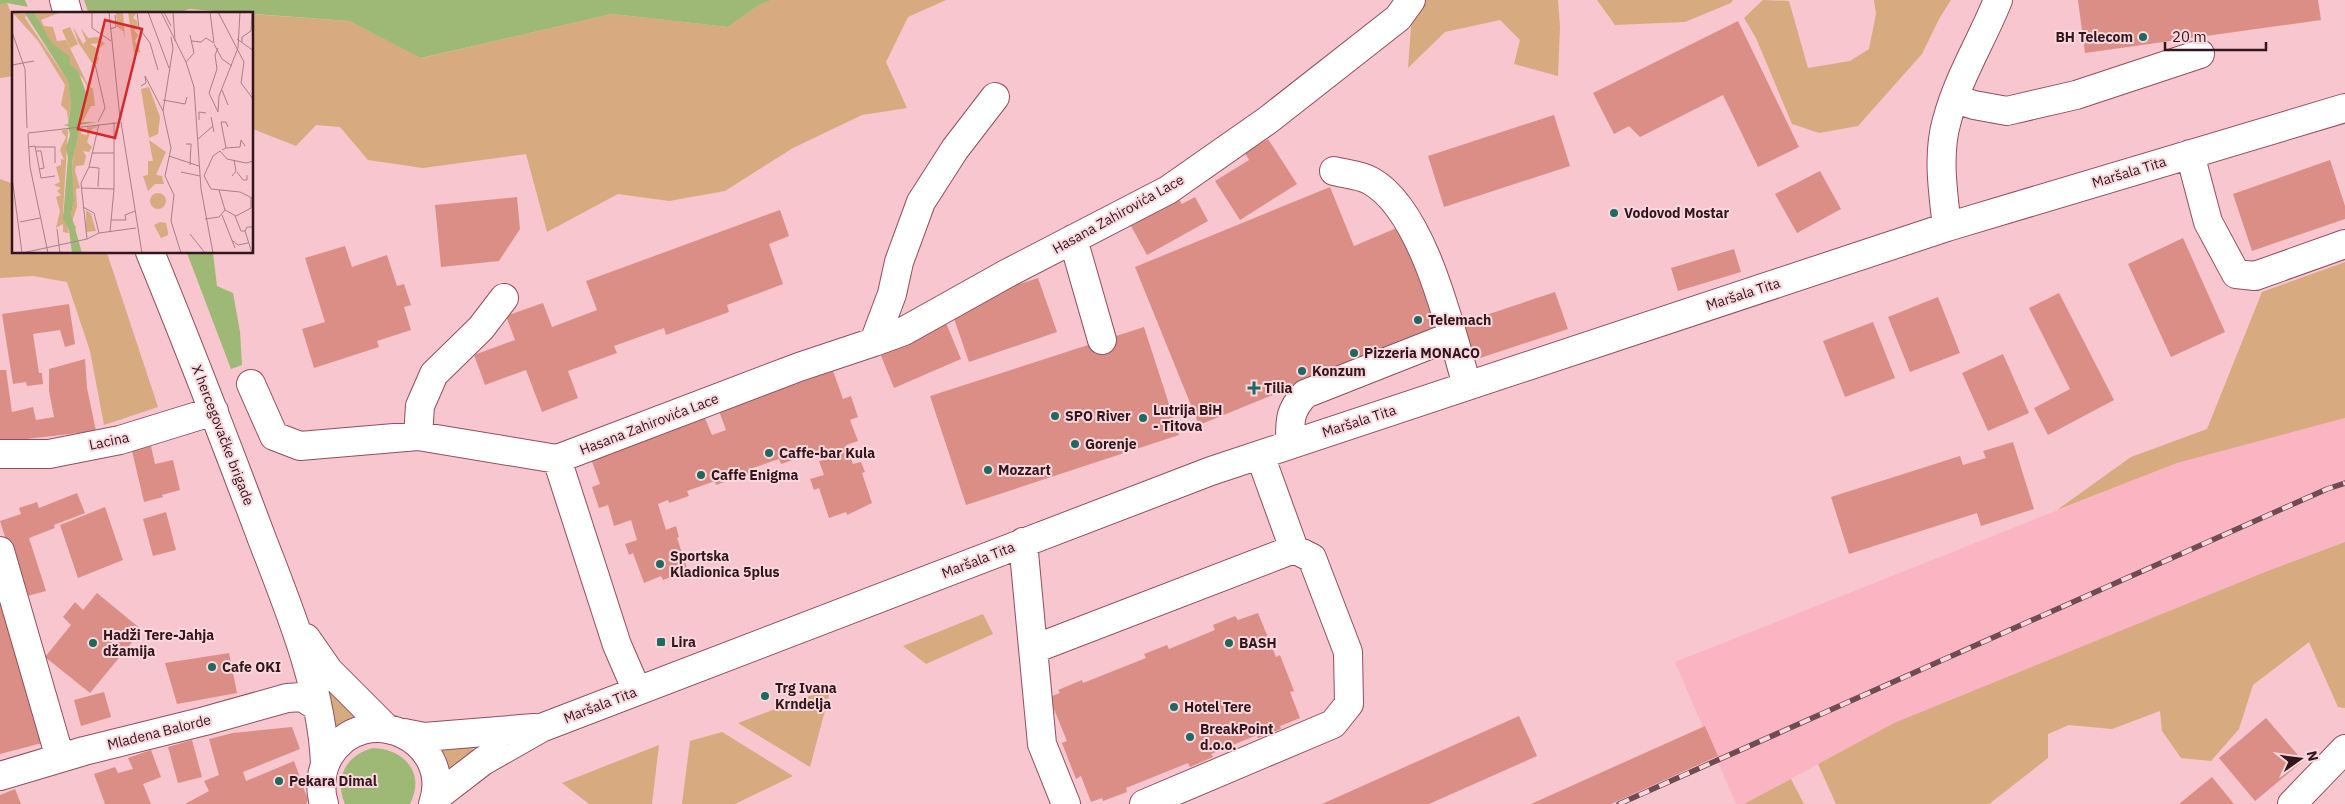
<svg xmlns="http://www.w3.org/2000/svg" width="2345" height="804" font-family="'IBM Plex Sans',sans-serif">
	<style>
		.built { fill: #fbb4c1 }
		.green { fill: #d7ab7f }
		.water { fill: #9eb976 }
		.pier { fill: #f7c6ce }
		.building { fill: #db8e85 }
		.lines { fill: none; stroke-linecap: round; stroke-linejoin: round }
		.minor-casing { stroke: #944d5d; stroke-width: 30 }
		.minor { stroke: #fff; stroke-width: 28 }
		.rail-casing { stroke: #6f4c53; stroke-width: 5.5 }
		.rail { stroke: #f9d8dd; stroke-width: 4; stroke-dasharray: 11; stroke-linecap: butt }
		.poi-dot { fill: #1f6963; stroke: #f9d8dd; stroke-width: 2 }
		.labels { text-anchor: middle; stroke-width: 4; stroke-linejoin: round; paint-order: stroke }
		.poi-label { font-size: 14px; font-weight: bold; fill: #33161d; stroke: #f9d8dd; text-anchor: start }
		.street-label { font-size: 14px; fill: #33161d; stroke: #f9d8dd }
		.inset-road { fill: none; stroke: #a98087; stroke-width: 1 }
		.view { fill: #d62828; fill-opacity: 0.15; stroke: #d62828; stroke-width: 2.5 }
		.inset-edge { fill: none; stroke: #33161d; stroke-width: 2.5 }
	</style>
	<rect width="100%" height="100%" fill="#f7c6ce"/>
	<path class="built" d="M2345,418V542L2270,570L1894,723L1744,804H1736L1675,662L2177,463Z"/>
	<path class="green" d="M772,0H946L908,17L886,62L907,108L862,115L793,148L725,191L669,201L618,194L547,232L526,154L423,168L368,160L340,127L316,125L296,146L253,129L252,14L349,21L422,58L612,14L728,27L759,5Z
		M1413,0H1558L1560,27L1558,76L1514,64L1520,40L1500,20L1445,32L1408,68Z
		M1597,0H1733L1731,3L1685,22L1615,25Z
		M1763,0L1789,1L1808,68L1850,61L1869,49L1876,14L1874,0H1951L1939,19L1922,54L1858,126L1819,133L1792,124L1756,38L1744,18Z
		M7,3L14,21V76L0,78V5Z
		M0,179L14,184V252L107,253L158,407L104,425L90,351L67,282L33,276L0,278Z
		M2345,262V418L2177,463L2057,510L2131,457L2207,429L2262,292Z
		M2345,542V708L2338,707L2309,642L2253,685L2239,729L2211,761L2181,758L2162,731L2160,711L2112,729L2069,725L2048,734V758L1989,804H1836L1818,764L1894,723L2270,570Z
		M983,614L993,634L926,664L903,646Z
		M315,657L376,724L328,752Z
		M831,688L810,767L738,723Z
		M722,732L793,776L735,804H682L690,741Z
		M469,739L477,760L439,790L425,742Z
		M659,745L652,804H589L562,783Z
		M1791,779L1804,804H1744Z"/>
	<path class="water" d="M0,0H772L759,5L728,27L612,14L421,58L349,21L189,9L176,14H65L7,3L0,5Z
		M187,253H213L217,286L233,293L240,332L242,365L231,369Z
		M373,748C404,749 426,773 410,804H345C334,778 346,755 373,748Z"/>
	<path class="pier" d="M25,0H84L89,14H51L29,10Z"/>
	<path class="building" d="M2078,0H2318L2321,20L2085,53Z
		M1738,21L1799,147L1758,167L1723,95L1640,137L1629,126L1614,134L1593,93Z
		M1554,115L1570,166L1444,207L1428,156Z
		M1268,139L1297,184L1240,220L1215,181L1249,160L1245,153Z
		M2330,160L2345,206V219L2252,251L2233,194Z
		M1820,171L1841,209L1797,233L1775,194Z
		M1330,187L1354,246L1399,227L1440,327L1199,425L1135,267Z
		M517,197L520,229L499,261L441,267L435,205Z
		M1195,197L1208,221L1147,255L1131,226L1179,199L1182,204Z
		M780,210L789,236L769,244L783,284L727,305L729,312L666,335L664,328L614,346L617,353L568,371L578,398L542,412L526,370L485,385L474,355L515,340L506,316L543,303L552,327L597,310L586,281Z
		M2183,238L2225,332L2171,357L2128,264Z
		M345,246L352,267L387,255L397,286L404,284L411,305L404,307L411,330L377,341L379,347L314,368L302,329L325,322L305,258Z
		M1734,249L1741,272L1678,291L1671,268Z
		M1038,278L1057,332L969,362L950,307Z
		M1555,292L1568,329L1471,361L1459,324Z
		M2059,293L2114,400L2048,435L2034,408L2070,389L2029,308Z
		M1938,297L1960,353L1910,372L1888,317Z
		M69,304L75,344L65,347L60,330L33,334L39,373H42L43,384L27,386L26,382L13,384L2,314Z
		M944,318L961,359L894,388L877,346Z
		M1873,322L1895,378L1845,397L1823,341Z
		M1144,327L1179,435L966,505L930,396Z
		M2003,354L2029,413L1988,431L1962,373Z
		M85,359L87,388L96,431L0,442V370H6L12,412L33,407L36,420L54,417L49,391V369Z
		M833,371L843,399L851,396L858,417L850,420L858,441L846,445L853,464L861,462L865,472L862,473L872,503L847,515L846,512L829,518L819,488L814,490L810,479L824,475L819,461L823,460L821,452L816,454V452L781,464L779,459L750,469L751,472L741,475V472L726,477L727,481L716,485L715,481L687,491L689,496L669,503L668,500L658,504L666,530L676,526L679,537L677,538L687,568L676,572L677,575L663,580L661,576L644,583L633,553L629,555L625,544L637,540L631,520L614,526L608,505L599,508L592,487L600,484L590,456L704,416L712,435L726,430L719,411Z
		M2013,442L2034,509L1981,526L1977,513L1849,554L1831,497L1960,456L1963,465L1986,458L1983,451Z
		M151,446L155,464L173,460L180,490L162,495L163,497L144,502L132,451Z
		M77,493L85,513L54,525L55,528L29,538L46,591L24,597L0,521L21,514L19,508L37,502L39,508Z
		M105,507L123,560L78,578L60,525Z
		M166,512L176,550L153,556L143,519Z
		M0,582L46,742L0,754Z
		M97,593L142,630L90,693L45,657L71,625L63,617L75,602L83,610Z
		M1258,613L1276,657L1280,655L1294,691L1290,692L1300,718L1280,726L1281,729L1258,738L1257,735L1211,754L1213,757L1190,767L1188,763L1126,788L1127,792L1103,801L1102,798L1091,802L1081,776L1076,779L1062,743L1067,741L1049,697L1060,693L1058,690L1082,680L1083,683L1146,658L1144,654L1167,645L1169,649L1215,630L1213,625L1235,616L1238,620Z
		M229,653L237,693L177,704L165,663Z
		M104,692L111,717L81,726L74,700Z
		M1519,716L1537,756L1429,804H1322Z
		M2266,718L2303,761L2255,801L2219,758Z
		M1705,726L1718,756L1611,804H1531Z
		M292,727L300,749L243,772L246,781L294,761L308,800L306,804H185L209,791L204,781L219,775L209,739L233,733Z
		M192,740L202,777L178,783L168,747Z
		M151,750L161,777L143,784L151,804H105L94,774L115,767L118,773L133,769L128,758Z
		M2212,777L2234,804H2179Z
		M15,789L21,804H0V795Z"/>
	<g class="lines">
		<g class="minor-casing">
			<path id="minor" d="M64,0L68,14
				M1955,99L1974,105L2007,111L2076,95L2200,54
				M2190,154L2208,222L2236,274L2255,276L2345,244
				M1334,171C1345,174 1361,175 1371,181C1424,211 1450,329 1467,385
				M1947,227C1943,192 1937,154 1947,120C1958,78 1982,40 1998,0
				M1073,239L1102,340
				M150,252C189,347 226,443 262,539C289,609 322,688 325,764
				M874,342L892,294L899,262L921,202L955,149L995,97
				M251,384L274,436L300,446L418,436L557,459L799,367L874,342L904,331L1006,274L1168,190L1268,120L1398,18L1411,0
				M418,436L420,406L434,374L481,328L504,298
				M1290,444C1290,421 1289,411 1305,394L1452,336
				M0,454H49L120,440L214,411
				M557,459L617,645L637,691
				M1023,542L1042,744L1066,804
				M0,551L60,758
				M306,638L329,671L386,728
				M1034,649L1294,549L1260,455
				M404,733L424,737L534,728
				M0,776L84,751L205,721L287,698L302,697L316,706
				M435,798L483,761L541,728L1211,471L1947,227L2345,108
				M324,804C319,788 321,770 329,756C365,697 455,740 433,804
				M1144,804L1333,724L1349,704L1348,652L1312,558L1294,549
				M2292,804L2345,749"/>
		</g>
		<use href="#minor" class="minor"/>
		<g class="rail-casing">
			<path id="rail" d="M1619,804L2327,489L2345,483"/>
		</g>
		<use href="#rail" class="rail"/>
	</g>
	<g class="poi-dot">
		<circle cx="2143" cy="37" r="5"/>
		<circle cx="1614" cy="213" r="5"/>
		<circle cx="1418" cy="320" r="5"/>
		<circle cx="1354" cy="353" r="5"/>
		<circle cx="1302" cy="371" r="5"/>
		<path d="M1251.5 380.5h5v5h5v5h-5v5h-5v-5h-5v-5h5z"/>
		<circle cx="1055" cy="416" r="5"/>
		<circle cx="1143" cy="418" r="5"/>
		<circle cx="1075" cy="444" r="5"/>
		<circle cx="769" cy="453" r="5"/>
		<circle cx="988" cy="470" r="5"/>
		<circle cx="701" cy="475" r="5"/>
		<circle cx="660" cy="564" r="5"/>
		<rect x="656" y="637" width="10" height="10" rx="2.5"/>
		<circle cx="93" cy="643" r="5"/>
		<circle cx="1229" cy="643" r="5"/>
		<circle cx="212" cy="667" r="5"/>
		<circle cx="765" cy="696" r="5"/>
		<circle cx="1174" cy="707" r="5"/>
		<circle cx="1190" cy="737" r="5"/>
		<circle cx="279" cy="781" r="5"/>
	</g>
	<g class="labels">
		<g class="poi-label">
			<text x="2133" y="42" text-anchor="end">BH Telecom</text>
			<text x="1624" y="218">Vodovod Mostar</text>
			<text x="1428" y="325">Telemach</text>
			<text x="1364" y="358">Pizzeria MONACO</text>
			<text x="1312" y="376">Konzum</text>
			<text x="1264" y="393">Tilia</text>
			<text x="1153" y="415">Lutrija BiH<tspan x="1153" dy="16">- Titova</tspan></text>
			<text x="1065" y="421">SPO River</text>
			<text x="1085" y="449">Gorenje</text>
			<text x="779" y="458">Caffe-bar Kula</text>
			<text x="998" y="475">Mozzart</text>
			<text x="711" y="480">Caffe Enigma</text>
			<text x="670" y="561">Sportska<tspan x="670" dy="16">Kladionica 5plus</tspan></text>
			<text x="103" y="640">Hadži Tere-Jahja<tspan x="103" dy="16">džamija</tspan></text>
			<text x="671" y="647">Lira</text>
			<text x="1239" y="648">BASH</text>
			<text x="222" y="672">Cafe OKI</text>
			<text x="775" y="693">Trg Ivana<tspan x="775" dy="16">Krndelja</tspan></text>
			<text x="1184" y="712">Hotel Tere</text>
			<text x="1200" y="734">BreakPoint<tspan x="1200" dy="16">d.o.o.</tspan></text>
			<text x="289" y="786">Pekara Dimal</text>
		</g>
		<g class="street-label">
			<text transform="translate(2129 172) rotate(-17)" y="5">Maršala Tita</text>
			<text transform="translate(1118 214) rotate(-29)" y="5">Hasana Zahirovića Lace</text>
			<text transform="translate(1743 294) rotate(-18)" y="5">Maršala Tita</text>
			<text transform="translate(1359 421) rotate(-18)" y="5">Maršala Tita</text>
			<text transform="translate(649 424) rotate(-21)" y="5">Hasana Zahirovića Lace</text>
			<text transform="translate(223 435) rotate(69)" y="5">X hercegovačke brigade</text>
			<text transform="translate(109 441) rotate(-12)" y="5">Lacina</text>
			<text transform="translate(978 560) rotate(-21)" y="5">Maršala Tita</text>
			<text transform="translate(600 705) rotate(-21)" y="5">Maršala Tita</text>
			<text transform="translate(159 732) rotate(-14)" y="5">Mladena Balorde</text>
		</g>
	</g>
	<g transform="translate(12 12)">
		<rect width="241" height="241" fill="#f7c6ce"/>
		<path d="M0,0L14,2L13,6L56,69L59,93L56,109L55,99L49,93L53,73L26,29ZM22,0H49L29,8L32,14L41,15L45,29L54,28L77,75L81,76L83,94H79L71,109L68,108L76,77L72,68L40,32ZM104,0H111L113,27L111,19L105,15ZM116,0H125L121,6L125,9L126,16L122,18L126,23L123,29L129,40L122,41ZM58,15L66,32L58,36L50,18ZM61,15L71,32L74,29L69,16L76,26L86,25L93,32L87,36L89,31L78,32L86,37L83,44L87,45L85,52L80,51L66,30ZM137,75L148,105L146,122L137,126L129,77ZM86,114L79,118L75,130L80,135L77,140L71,139L74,144L72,153L64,154L63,159L68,176L64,177L65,195L60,209L64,215L63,219L60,208L59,202L62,189L60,154L66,117L70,116L69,122L75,123V115ZM56,117L51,200L57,221L51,220V212L44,216L48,199L44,185L49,183L45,179L49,176L42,173L48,170L44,155L49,153V147L52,148L48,138L54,125L49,119ZM137,128L154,140L144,163L150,164L152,172H143L136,179L131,164L136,163V149H141ZM138 189a8 8 0 1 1 16 0a8 8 0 1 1-16 0ZM74,198L79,202L84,219L74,220ZM148,210L154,211L156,220V223L149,226L142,213Z" fill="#d7ab7f"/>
		<path d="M12,0H22L40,31L58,45V52L66,59L75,83L68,110H85L68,113L60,151L62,189L59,202L70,241H60L57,218L51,207L56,145L54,136L58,123L56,114L51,113L56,112L59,93L56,69Z" fill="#9eb976"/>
		<path class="inset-road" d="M80,0V16L99,29M97,0L108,106M125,0L127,16L138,31L146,58M136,0L157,56M149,0L174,50L182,75L189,177L201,241M152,0L159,14M161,0L163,29M206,0L232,50L229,71L242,88M98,17L104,15L103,3M0,20L13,57L15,116M159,25L161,36L151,99L159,136L153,164L162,183L159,209L169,241M225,27L242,39M180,29L189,30L194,26L202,31L198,0M230,30V25L239,19L240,0M202,32L210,47L220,54M174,50L182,41L178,23M83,52L93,96L86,110M0,53L22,49M129,74L134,71L133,64L151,99M210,78L216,93M151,88L173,92L175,85M206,100L207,84L226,36L228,0M206,100L197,81L205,57L203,43L206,36M199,105L202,120M187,108V100L194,101M109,110L130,241M16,121L105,111M16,122L18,155L36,241M186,127L201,114M174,132H179L178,153M16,135L23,134L29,166L43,164M23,135H43V151M214,136L228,135L229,128L233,134M210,138L214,136L209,110H214L216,115M24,139H29L32,156L27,157M80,141H102M157,144L187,154M77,155L87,156L86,175M169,160L188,164M225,160L231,168H235V163M192,164L201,144L208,139L215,147L234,151L242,149M192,164L199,177L228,180L242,187M220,164L224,159L222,148M0,165L10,241M69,176L102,177M71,195L82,201L87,221M213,198L224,204L239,196V186M210,203L223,236M223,204L229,219H233M193,207L207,205L213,198L207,178M99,208H114L113,203L123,199M8,210L28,206M45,217L48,241M98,220L102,177V110M178,222L193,241M75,227L69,171L77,155L87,112M221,229L226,233L236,231M10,241L75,227L87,221L124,216M240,241L233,219L235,215H242"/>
		<path class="view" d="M93,8L130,17L103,126L66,117Z"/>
		<rect width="241" height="241" class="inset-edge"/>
	</g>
	<g transform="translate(2300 759) rotate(76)" stroke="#f9d8dd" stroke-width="4" paint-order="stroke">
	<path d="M0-4L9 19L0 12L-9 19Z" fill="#33161d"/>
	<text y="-8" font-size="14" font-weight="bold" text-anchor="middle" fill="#33161d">N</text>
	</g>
	<path d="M2165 42v8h101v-8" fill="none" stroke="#33161d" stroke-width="2.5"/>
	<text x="2172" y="42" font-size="15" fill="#33161d" stroke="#f9d8dd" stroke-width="4" paint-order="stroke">20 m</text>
</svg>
